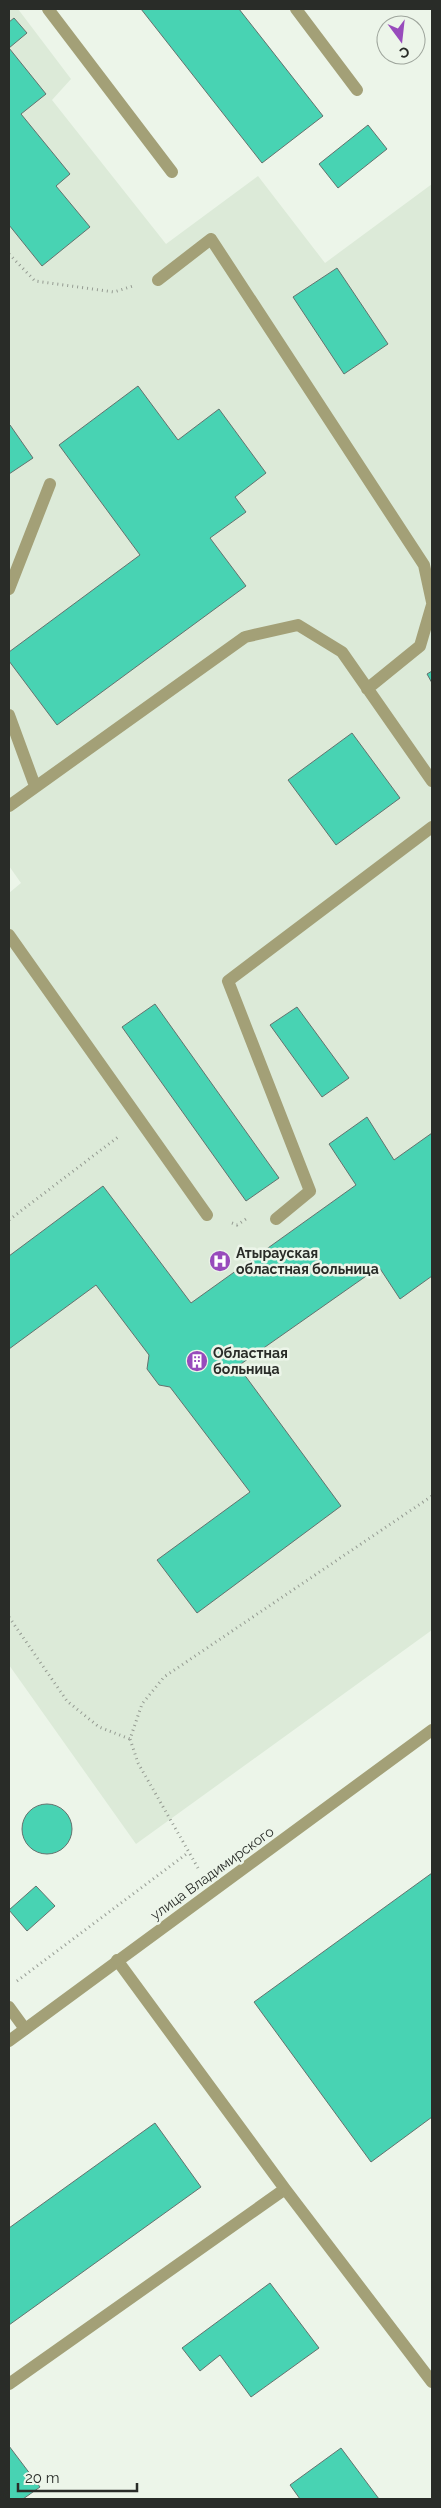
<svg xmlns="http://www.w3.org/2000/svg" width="441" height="2508" font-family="Raleway,sans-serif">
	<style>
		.built { fill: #dcead8 }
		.building { fill: #48d3b3; stroke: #64726e }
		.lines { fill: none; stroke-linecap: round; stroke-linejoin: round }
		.path { stroke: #959b92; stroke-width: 3; stroke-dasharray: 1 4; stroke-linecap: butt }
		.service { stroke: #a3a077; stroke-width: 12 }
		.tertiary { stroke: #a3a077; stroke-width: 12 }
		.labels { text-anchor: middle; stroke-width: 5; stroke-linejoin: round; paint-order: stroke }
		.poi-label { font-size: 14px; font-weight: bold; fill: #292c28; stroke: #ecf5e9; text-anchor: start }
		.street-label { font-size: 14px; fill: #292c28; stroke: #ecf5e9 }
	</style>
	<rect width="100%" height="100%" fill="#ecf5e9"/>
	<path class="built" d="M9,9H18L71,79L52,100L166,244L258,176L325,263L432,184V1630L136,1844L9,1665V893L21,883L9,866Z"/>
	<path class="building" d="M141,9H239L323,116L262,163Z
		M14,18L27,33L9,48L46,94L21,114L70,174L56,186L90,227L42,266L9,225V22Z
		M368,125L387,149L338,188L319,164Z
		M337,268L388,344L344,374L293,297Z
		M138,386L178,440L219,409L266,473L235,497L246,512L210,538L246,586L57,725L9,661V652L140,555L59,445Z
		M10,425L33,458L9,474V426Z
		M432,671V683L427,674Z
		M352,733L400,798L336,845L288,780Z
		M155,1004L279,1178L246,1201L122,1027Z
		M297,1007L349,1078L322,1097L270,1025Z
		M367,1117L394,1160L432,1133V1276L400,1299L379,1267L238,1366L341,1506L197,1613L157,1560L250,1492L170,1387L159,1385L147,1369L149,1355L96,1285L9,1349V1256L103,1186L191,1303L356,1185L329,1144Z
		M22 1829a25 25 0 1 1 50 0a25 25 0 1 1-50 0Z
		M432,1873V2117L371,2162L254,2002Z
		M36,1886L55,1906L27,1931L9,1910Z
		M155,2123L201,2187L9,2325V2228Z
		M270,2283L319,2348L251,2397L220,2355L200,2371L182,2348Z
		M9,2446L40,2487L23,2499H9Z
		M341,2448L379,2499H300L290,2485Z"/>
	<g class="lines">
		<path class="path" d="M9,254L35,281L114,292L133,286
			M9,1220L118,1137
			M232,1223L237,1225L249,1217
			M9,1617L67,1701L99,1727L130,1739
			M198,1868L138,1763L130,1739L142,1704L164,1677L432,1496
			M17,1981L189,1852"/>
		<path class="service" d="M48,9L172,172
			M296,9L357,90
			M158,280L211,239L424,565L432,602
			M9,589L50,484
			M367,689L420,646L432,605
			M9,715L35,786
			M9,806L245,637L298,625L342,652L432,781
			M9,935L207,1215
			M276,1219L310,1191L228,981L432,827
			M117,1960L285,2189L432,2382
			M9,2007L25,2029
			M9,2384L285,2189"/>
		<path class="tertiary" d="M9,2041L432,1730"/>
	</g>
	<defs>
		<g id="hospital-disc" transform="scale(1.125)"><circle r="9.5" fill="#984bbc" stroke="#ecf5e9"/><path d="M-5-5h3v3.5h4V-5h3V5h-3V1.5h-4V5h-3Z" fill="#fff"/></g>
		<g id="building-disc" transform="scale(1.125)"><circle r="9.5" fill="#984bbc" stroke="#ecf5e9"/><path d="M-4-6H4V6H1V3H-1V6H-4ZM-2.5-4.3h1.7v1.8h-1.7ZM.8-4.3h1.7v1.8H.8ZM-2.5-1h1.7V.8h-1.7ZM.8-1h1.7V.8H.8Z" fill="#fff"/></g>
	</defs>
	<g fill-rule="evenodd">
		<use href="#hospital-disc" x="220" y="1261"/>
		<use href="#building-disc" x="197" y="1361"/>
	</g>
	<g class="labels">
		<g class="poi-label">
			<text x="236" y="1258">Атырауская<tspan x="236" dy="16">областная больница</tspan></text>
			<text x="213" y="1358">Областная<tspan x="213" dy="16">больница</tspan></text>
		</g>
		<g class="street-label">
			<text transform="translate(212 1873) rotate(-36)" y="5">улица Владимирского</text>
		</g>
	</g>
	<rect width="441" height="2508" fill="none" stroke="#292c28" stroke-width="20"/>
	<g transform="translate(401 40) rotate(165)"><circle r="24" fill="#ecf5e9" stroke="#9ea59c"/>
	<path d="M0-4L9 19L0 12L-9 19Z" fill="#984bbc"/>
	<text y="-8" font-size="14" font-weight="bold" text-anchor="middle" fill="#292c28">С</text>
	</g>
	<path d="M18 2483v8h119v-8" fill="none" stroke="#292c28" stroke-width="2.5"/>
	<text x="25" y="2483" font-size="15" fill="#292c28" stroke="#ecf5e9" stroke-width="4" paint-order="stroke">20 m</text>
</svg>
